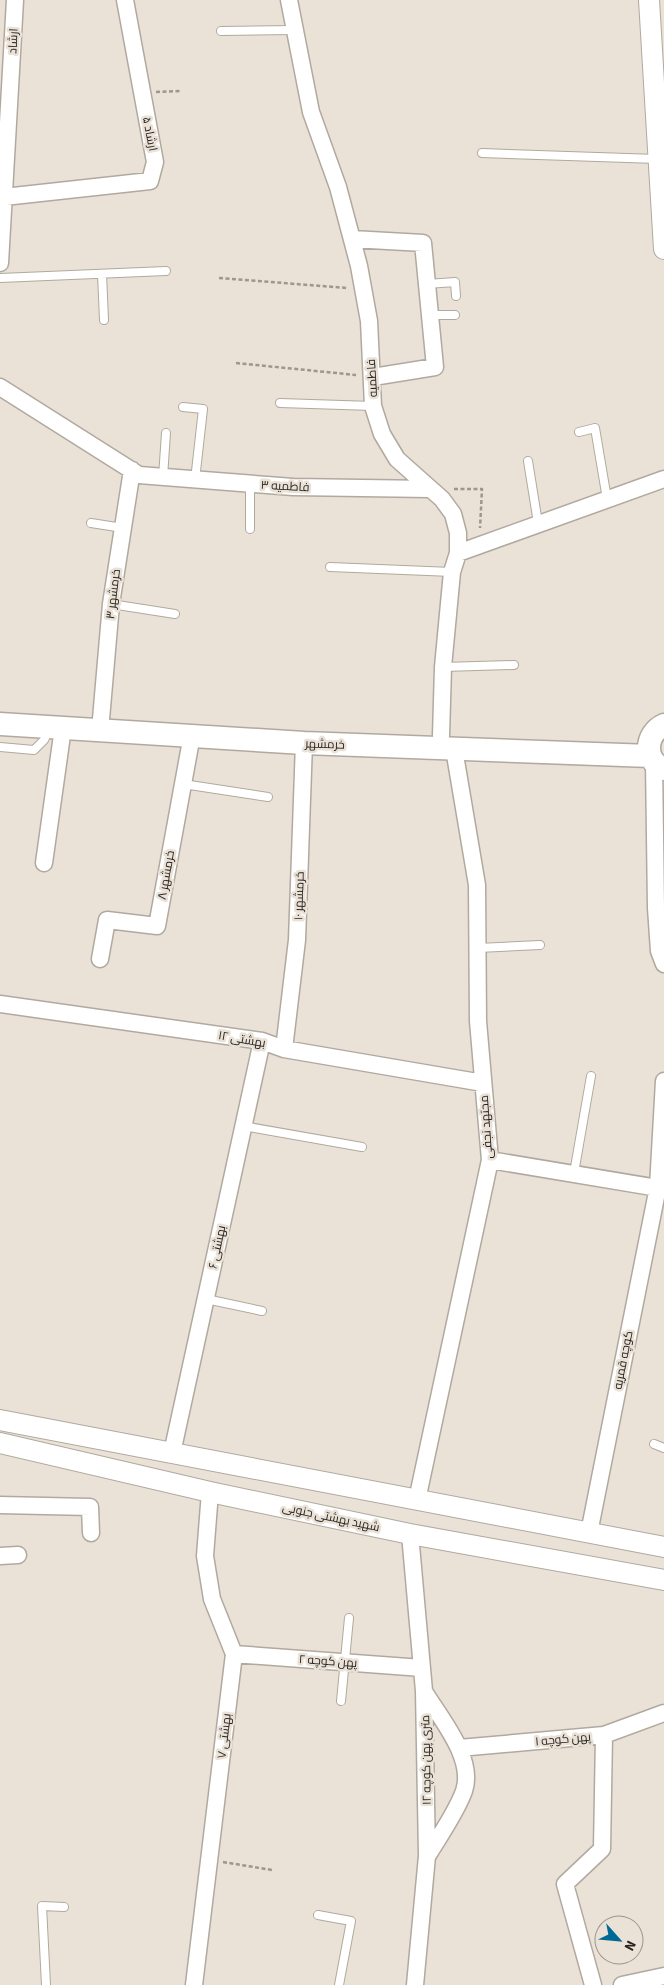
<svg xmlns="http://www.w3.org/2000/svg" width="664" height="1985" font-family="'Source Sans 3',Cairo,sans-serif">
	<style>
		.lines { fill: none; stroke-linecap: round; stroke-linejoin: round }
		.service-casing { stroke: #b1a99f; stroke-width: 10 }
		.minor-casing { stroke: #b1a99f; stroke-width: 19 }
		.tertiary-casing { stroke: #b1a99f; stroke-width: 22 }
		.secondary-casing { stroke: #b1a99f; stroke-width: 25 }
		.path { stroke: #9d978f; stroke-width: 2.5; stroke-dasharray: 4 2.5; stroke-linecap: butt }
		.service { stroke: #fff; stroke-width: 8 }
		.minor { stroke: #fff; stroke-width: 16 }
		.tertiary { stroke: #fff; stroke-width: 20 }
		.secondary { stroke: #fff; stroke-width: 22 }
		.labels { text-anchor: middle; stroke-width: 5; stroke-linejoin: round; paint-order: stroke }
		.street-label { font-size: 12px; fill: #272420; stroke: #eae1d7 }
	</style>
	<rect width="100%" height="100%" fill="#eae1d7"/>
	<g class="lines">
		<g class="service-casing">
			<path id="service" d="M221,31L295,30
				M482,153L657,159
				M102,274L104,320
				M0,278L166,271
				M427,284L455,282L456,296
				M430,315H455
				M280,403L373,406
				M183,407L203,409L195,480
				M579,432L595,428L607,499
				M528,461L538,523
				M163,477L166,433
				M250,484V529
				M91,523L123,528
				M330,567L452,572
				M111,604L175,614
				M443,667L514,665
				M0,747L34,750L44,740L49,729
				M183,784L268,797
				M478,948L540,945
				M243,1126L362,1147
				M574,1173L591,1076
				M206,1299L262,1311
				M654,1444L664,1448
				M341,1701L349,1618
				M318,1915L351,1921L339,1985
				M46,1985L42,1906L64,1907"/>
		</g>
		<g class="minor-casing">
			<path id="minor" d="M289,0L311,112L338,187L359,266L369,321L373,406L382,434L397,459L442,499L453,514L458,533V553L452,572L443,667L441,736
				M4,197L150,181L155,162L125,0
				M352,239L423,243L435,367L373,377
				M0,263L15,0
				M0,387L139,475L293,487L430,489
				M458,553L664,479
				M101,719L111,604L132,470
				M654,763L656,908L659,951L664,964
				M44,863L63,728
				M100,959L107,920L157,926L192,735
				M0,1004L262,1041L284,1049L483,1083
				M284,1049L297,940L304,743
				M490,1160L664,1189
				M172,1453L262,1041
				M417,1500L490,1160L478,1021L477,885L454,749
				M0,1505L90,1507L91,1533
				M589,1533L658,1187L664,1081
				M410,1534L424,1691L427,1856L415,1985
				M0,1556L18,1555
				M234,1654L422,1668
				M425,1693C441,1719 475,1759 464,1791C456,1813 440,1835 428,1855
				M459,1748L604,1735L664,1713
				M194,1985L234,1654L212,1599L205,1556L210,1492
				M593,1985L565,1884L602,1849L604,1735
				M622,1985L664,1976"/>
		</g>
		<g class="tertiary-casing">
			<path id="tertiary" d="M649,0L664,249
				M0,1420L664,1547
				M0,1443L210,1492L410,1534L664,1580"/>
		</g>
		<g class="secondary-casing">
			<path id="secondary" d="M0,724L304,743L650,756
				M664,725C645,734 643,761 664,769"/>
		</g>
		<path class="path" d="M156,92L181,91
			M219,278L347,288
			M236,363L356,375
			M454,489H482L480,528
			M223,1862L272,1870"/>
		<use href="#service" class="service"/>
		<use href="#minor" class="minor"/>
		<use href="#tertiary" class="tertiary"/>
		<use href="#secondary" class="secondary"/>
	</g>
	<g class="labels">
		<g class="street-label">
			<text transform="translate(13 41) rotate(-87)" y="4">ارشاد</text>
			<text transform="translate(150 134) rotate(79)" y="4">ارشاد ۵</text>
			<text transform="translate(372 378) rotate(-93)" y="4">فاطمیه</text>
			<text transform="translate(285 486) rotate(3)" y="4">فاطمیه ۳</text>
			<text transform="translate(113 594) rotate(-83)" y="4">خرمشهر ۳</text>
			<text transform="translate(325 744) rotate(2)" y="4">خرمشهر</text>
			<text transform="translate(166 875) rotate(-80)" y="4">خرمشهر ۸</text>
			<text transform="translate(299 896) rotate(-88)" y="4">خرمشهر ۱۰</text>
			<text transform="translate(242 1039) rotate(10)" y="4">بهشتی ۱۲</text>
			<text transform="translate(486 1127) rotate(-94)" y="4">مجتهد نجفی</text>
			<text transform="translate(217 1247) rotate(-78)" y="4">بهشتی ۶</text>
			<text transform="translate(623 1360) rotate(-79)" y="4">کوچه قمریه</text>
			<text transform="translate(331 1517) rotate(12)" y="4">شهید بهشتی جنوبی</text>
			<text transform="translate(328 1661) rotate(4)" y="4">پهن کوچه ۲</text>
			<text transform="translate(224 1736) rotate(-83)" y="4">بهشتی ۷</text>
			<text transform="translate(563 1739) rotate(-5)" y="4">پهن کوچه ۱</text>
			<text transform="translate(426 1760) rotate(-91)" y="4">۱۲ متری پهن کوچه</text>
		</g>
	</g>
	<g transform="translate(619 1940) rotate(117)"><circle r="24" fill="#eae1d7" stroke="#9c958e"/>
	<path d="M0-4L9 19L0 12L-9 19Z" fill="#006a97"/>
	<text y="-8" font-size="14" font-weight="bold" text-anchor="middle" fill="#272420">N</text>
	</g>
</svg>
